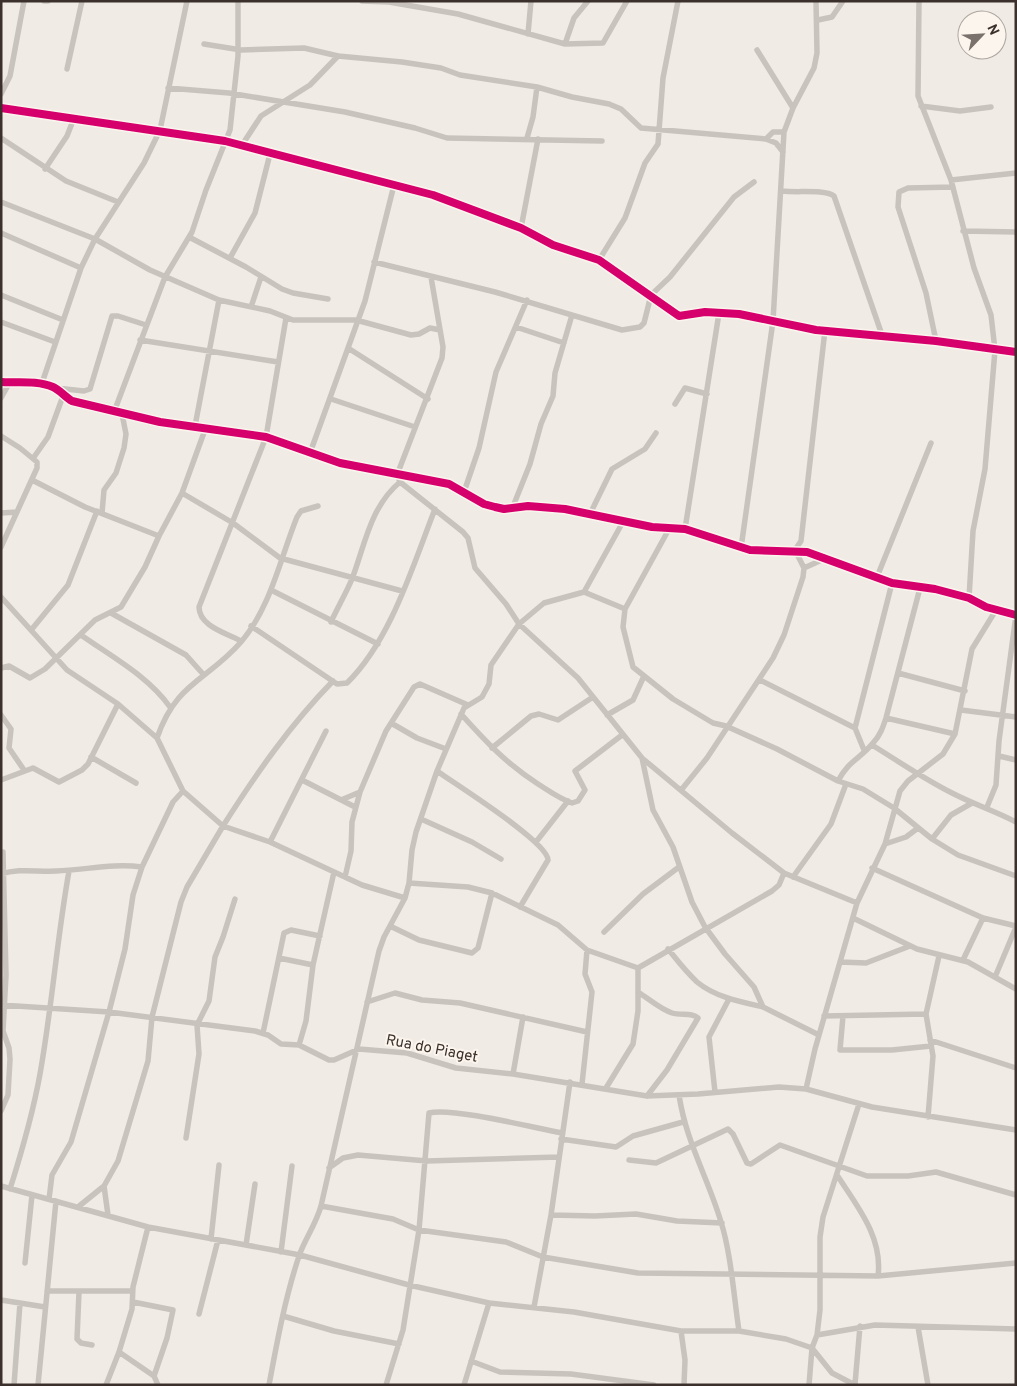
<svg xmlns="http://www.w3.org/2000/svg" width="1017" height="1386" font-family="Overpass,sans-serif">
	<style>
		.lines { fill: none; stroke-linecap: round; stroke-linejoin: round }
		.street { stroke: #c9c3be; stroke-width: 5.5 }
		.cycleway-casing { stroke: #fbf5ee; stroke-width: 11 }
		.cycleway { stroke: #d6006c; stroke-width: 8 }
		.labels { text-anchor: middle; stroke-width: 4; stroke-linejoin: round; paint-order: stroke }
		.street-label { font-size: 15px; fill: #3b302b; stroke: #fbf5ee }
	</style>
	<rect width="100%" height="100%" fill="#f0ebe5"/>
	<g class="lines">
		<path class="street" d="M44,1H48
			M362,1L389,2L458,14L565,44L574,18L588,1
			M919,1L918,96L951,180L974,268L991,315L995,350L985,469L973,531L969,598
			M818,20L832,17L843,1
			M528,34L531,1
			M204,44L241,50L304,48L338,56L402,62L441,68L460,75L537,87L572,97L609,104L621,109L641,128L766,139L776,143L783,152
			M565,44L603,43L627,1
			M757,50L793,108
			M67,69L82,1
			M168,88L229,93L345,112L415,128L447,138L602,141
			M1,94L10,76L24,1
			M921,106L960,111L991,107
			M1,108L225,141L433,195L521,228L553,245L599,260L679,316L705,312L739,314L816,330L936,341L1016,352
			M1,138L66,181L118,202
			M527,138L533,117L537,87
			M766,139L773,132H784
			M242,145L261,116L310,85L338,56
			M45,169L67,136L74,118
			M951,180L1016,173
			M782,191C797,193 824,189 834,196L882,335
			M1,202L95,239L150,270L219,300L270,311L293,320H356L411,335L419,334L430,328L440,330
			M521,228L538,139
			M963,231L1016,232
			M1,233L81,268
			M189,237L246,267L282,289L293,293L328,299
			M230,258L255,213L270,154
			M599,260L625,218L645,163L658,144L663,78L678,1
			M374,262L495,292L622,330L640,327L644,323L651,295L670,277L734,197L754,182
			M431,277L443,347L442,358L397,475L400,482L463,532L468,538L475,568L506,604L519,624L578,678L642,758L732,833L784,873L857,903
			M1,295L63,320
			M251,307L261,277
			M1,322L55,342
			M516,327L564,343
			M140,340L278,362
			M936,341L926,293L898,207L899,192L908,188L953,187
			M348,348L428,399
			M1,382C18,383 37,380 53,387C60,390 65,397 72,401L160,422L266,437L340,463L449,484L484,504L495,507L504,509L528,506L565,509L652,527L685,529L750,550L807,552L892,583L935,589L969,598L986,607L1016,615
			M42,383L81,268L95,239L144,163L160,130L187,1
			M56,388L84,391L90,389L112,316H118L146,325
			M1,398L10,382
			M331,399L415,427
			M675,404L685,388L707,394
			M114,412L165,277L192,232L206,190L230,130L238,56V1
			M195,426L219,300
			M206,427L182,493L233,523L280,558L402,591
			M1,436L20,448L37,462V468L1,547
			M310,453L365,301L394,185
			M34,457L48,437L63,396
			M32,480L85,507L159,536
			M464,492L479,448L496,372L527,300
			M512,509L530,464L541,424L553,396L555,373L572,315
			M1,513L17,512
			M102,513L104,490L116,473L124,448L126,434L122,414
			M590,514L612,469L645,449L656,433
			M669,529L625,609L623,627L633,667L673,699L713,723L726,726L777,749L838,781L863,789L894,808L932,839L958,855L1016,876
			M685,529L719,313
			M741,548L773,321L784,132L793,108L814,68L817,53L816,1
			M804,568L824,559
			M877,577L931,443
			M271,590L378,644
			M584,592L625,609
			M1,597L67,670L118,704L157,738L183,791L223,826C256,774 290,725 333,681
			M111,613L186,655L203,674
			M331,622C338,607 346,593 352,579C365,545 370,507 400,482
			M251,626L337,684L347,683C391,640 413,565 435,509
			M32,629L68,585L97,511
			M81,635C112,657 148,676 170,707
			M241,641C226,633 199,626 199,607L266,437L286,318
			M1,668L9,666L30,678L45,669L95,620L121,607L145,567L159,536L182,493
			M898,673L965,691
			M760,680L855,728
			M961,710L1016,717
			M461,714C486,742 507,764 538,784C549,791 560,799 572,803L578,801L585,790L575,771L622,735
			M1,715L11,729L9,748L24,770
			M607,715L633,700L644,676
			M886,718L955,734
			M391,723L417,738L446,749
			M157,738C176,682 207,681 241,642C271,607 280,559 297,517L301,511L318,506
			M872,745C898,761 924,779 952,793C973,804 995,811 1016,822
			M492,748L531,716L539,714L558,720L593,697
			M864,750L855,728L892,583
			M999,756L1016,760
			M91,757L136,783
			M642,758L653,810L673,847L692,902L705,927L725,954L754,987L763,1007L819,1035
			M437,771C455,784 548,842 548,860L520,907
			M1,780L33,768L59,782L82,770L88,764L118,704
			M302,780L355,807
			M838,781C849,760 860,759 873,743C880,736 883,727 886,718L920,588
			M682,789L707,758L773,658L784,635L803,577L804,568L795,550L801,541L825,330
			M341,800L360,792
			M987,807L996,785L999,741L1016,615
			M421,819L472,842L501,859
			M932,839L951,815L972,803
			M270,842L326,731
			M536,842L568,801
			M885,844L906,837L918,828
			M872,868L983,918L1016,926
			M1,874C19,868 37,872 56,871C86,870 112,863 142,867L173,802L183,791
			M345,877L351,851L352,822L360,792L386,731L414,687L420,684L468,705
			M793,877L831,824L846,784
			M409,883L468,887L492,893L558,925L587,950L638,968
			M853,918L917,949L968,962L1016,989
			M390,926L419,940L472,953L478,948L492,893
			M604,932L643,894L679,867
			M668,949C677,960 686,972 697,982C715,997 741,1002 763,1007
			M279,958L313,965
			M963,960L983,918
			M840,962L866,963L910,946
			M995,977L1016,927
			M638,992C649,999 660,1009 672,1013C681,1016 692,1012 698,1018L667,1070L647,1096
			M367,1002L395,993L422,1000L460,1003L587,1032
			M1,1005L109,1012L255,1031L268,1035L281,1044L299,1045L329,1060H334L359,1049L407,1053L456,1068L513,1074L647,1096L698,1094L779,1087L806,1089L872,1107L1016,1130
			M926,1014L939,956
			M824,1016L926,1014L933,1056L928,1117
			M843,1016L840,1050H892L931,1046
			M263,1033L284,933L291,930L320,936
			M930,1040L1016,1068
			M299,1045L306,1021L313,965L334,872
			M513,1074L523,1017
			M582,1084L592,992L585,974L587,950
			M606,1088L633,1044L638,1011V968L772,891L779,885L784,873
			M806,1089L815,1049L857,903L885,844L900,791L908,781L943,754L955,734L972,649L996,610
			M715,1092L709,1037L729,999
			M679,1095C686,1142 708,1178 721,1222C731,1253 734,1298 739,1331
			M1,1111L8,1095L10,1059L9,1048L3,1031L6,975L3,852
			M186,1138L199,1054L197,1025L209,1001L215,957L223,937L235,899
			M561,1139L616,1147L633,1136L683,1122
			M629,1160L656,1163L728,1129L733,1134L747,1163L751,1164L780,1145L867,1176H908L936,1172L1016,1195
			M329,1168L343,1158L358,1155L427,1161L559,1157
			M837,1175C857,1206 883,1237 878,1276
			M1,1186L148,1227L300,1255L409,1285L489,1303L574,1312L681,1331H739L786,1339L812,1348L832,1373L855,1385
			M104,1186L108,1215
			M10,1189C22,1151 33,1113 40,1074C52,1007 57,938 69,871
			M49,1199L52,1175L71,1142L109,1012L125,949L133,895L142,867
			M321,1206L393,1219L419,1230L506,1242L543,1257L638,1273L878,1276L1016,1263
			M78,1207L104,1186L118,1161L148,1061L152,1017L181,902L187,887L223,826L270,842L362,885L405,898
			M551,1215L595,1216L636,1214L677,1221L722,1223
			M211,1239L219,1165
			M246,1245L255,1184
			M281,1252L292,1166
			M25,1263L32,1195
			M47,1291H132
			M79,1292L77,1339L81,1343L92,1345
			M1,1300L45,1307
			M133,1302L173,1310L167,1338L154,1376
			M534,1307L551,1215L570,1082
			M199,1314L218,1240
			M283,1316L334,1331L399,1344
			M918,1327L928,1385
			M681,1331L685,1360L684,1385
			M817,1335L875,1325L1016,1329
			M119,1352L154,1376L158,1385
			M471,1361L500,1372L571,1374L654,1385
			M855,1384L860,1326
			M14,1385L20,1303
			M38,1385L56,1201
			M106,1385L119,1352L132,1309L133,1287L148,1227
			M269,1385C277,1342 285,1298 299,1256C305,1239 316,1224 321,1206L379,951L384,937L405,898L409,883L412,850L416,832L437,771L464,708L482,697L489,684L491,665L519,624L544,603L584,592L624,520
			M386,1385L403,1330L419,1230L429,1113C451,1107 535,1128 562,1133
			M464,1385L489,1303
			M809,1385L812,1348L817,1335L820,1310V1237L823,1217L859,1104"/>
		<g class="cycleway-casing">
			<path id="cycleway" d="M1,108L225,141L433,195L521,228L553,245L599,260L679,316L705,312L739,314L816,330L936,341L1016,352
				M1,382C18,383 37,380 53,387C60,390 65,397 72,401L160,422L266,437L340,463L449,484L484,504L495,507L504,509L528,506L565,509L652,527L685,529L750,550L807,552L892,583L935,589L969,598L986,607L1016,615"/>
		</g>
		<use href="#cycleway" class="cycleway"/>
	</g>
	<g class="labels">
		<g class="street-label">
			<text transform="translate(432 1048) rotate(11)" y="5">Rua do Piaget</text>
		</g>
	</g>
	<rect width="1017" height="1386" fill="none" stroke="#3b302b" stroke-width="5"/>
	<g transform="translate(982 35) rotate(65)"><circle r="24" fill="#fbf5ee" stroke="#aea6a0"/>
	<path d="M0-4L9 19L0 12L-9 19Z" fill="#7a716c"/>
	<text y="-8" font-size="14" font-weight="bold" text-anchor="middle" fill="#3b302b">N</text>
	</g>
</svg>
